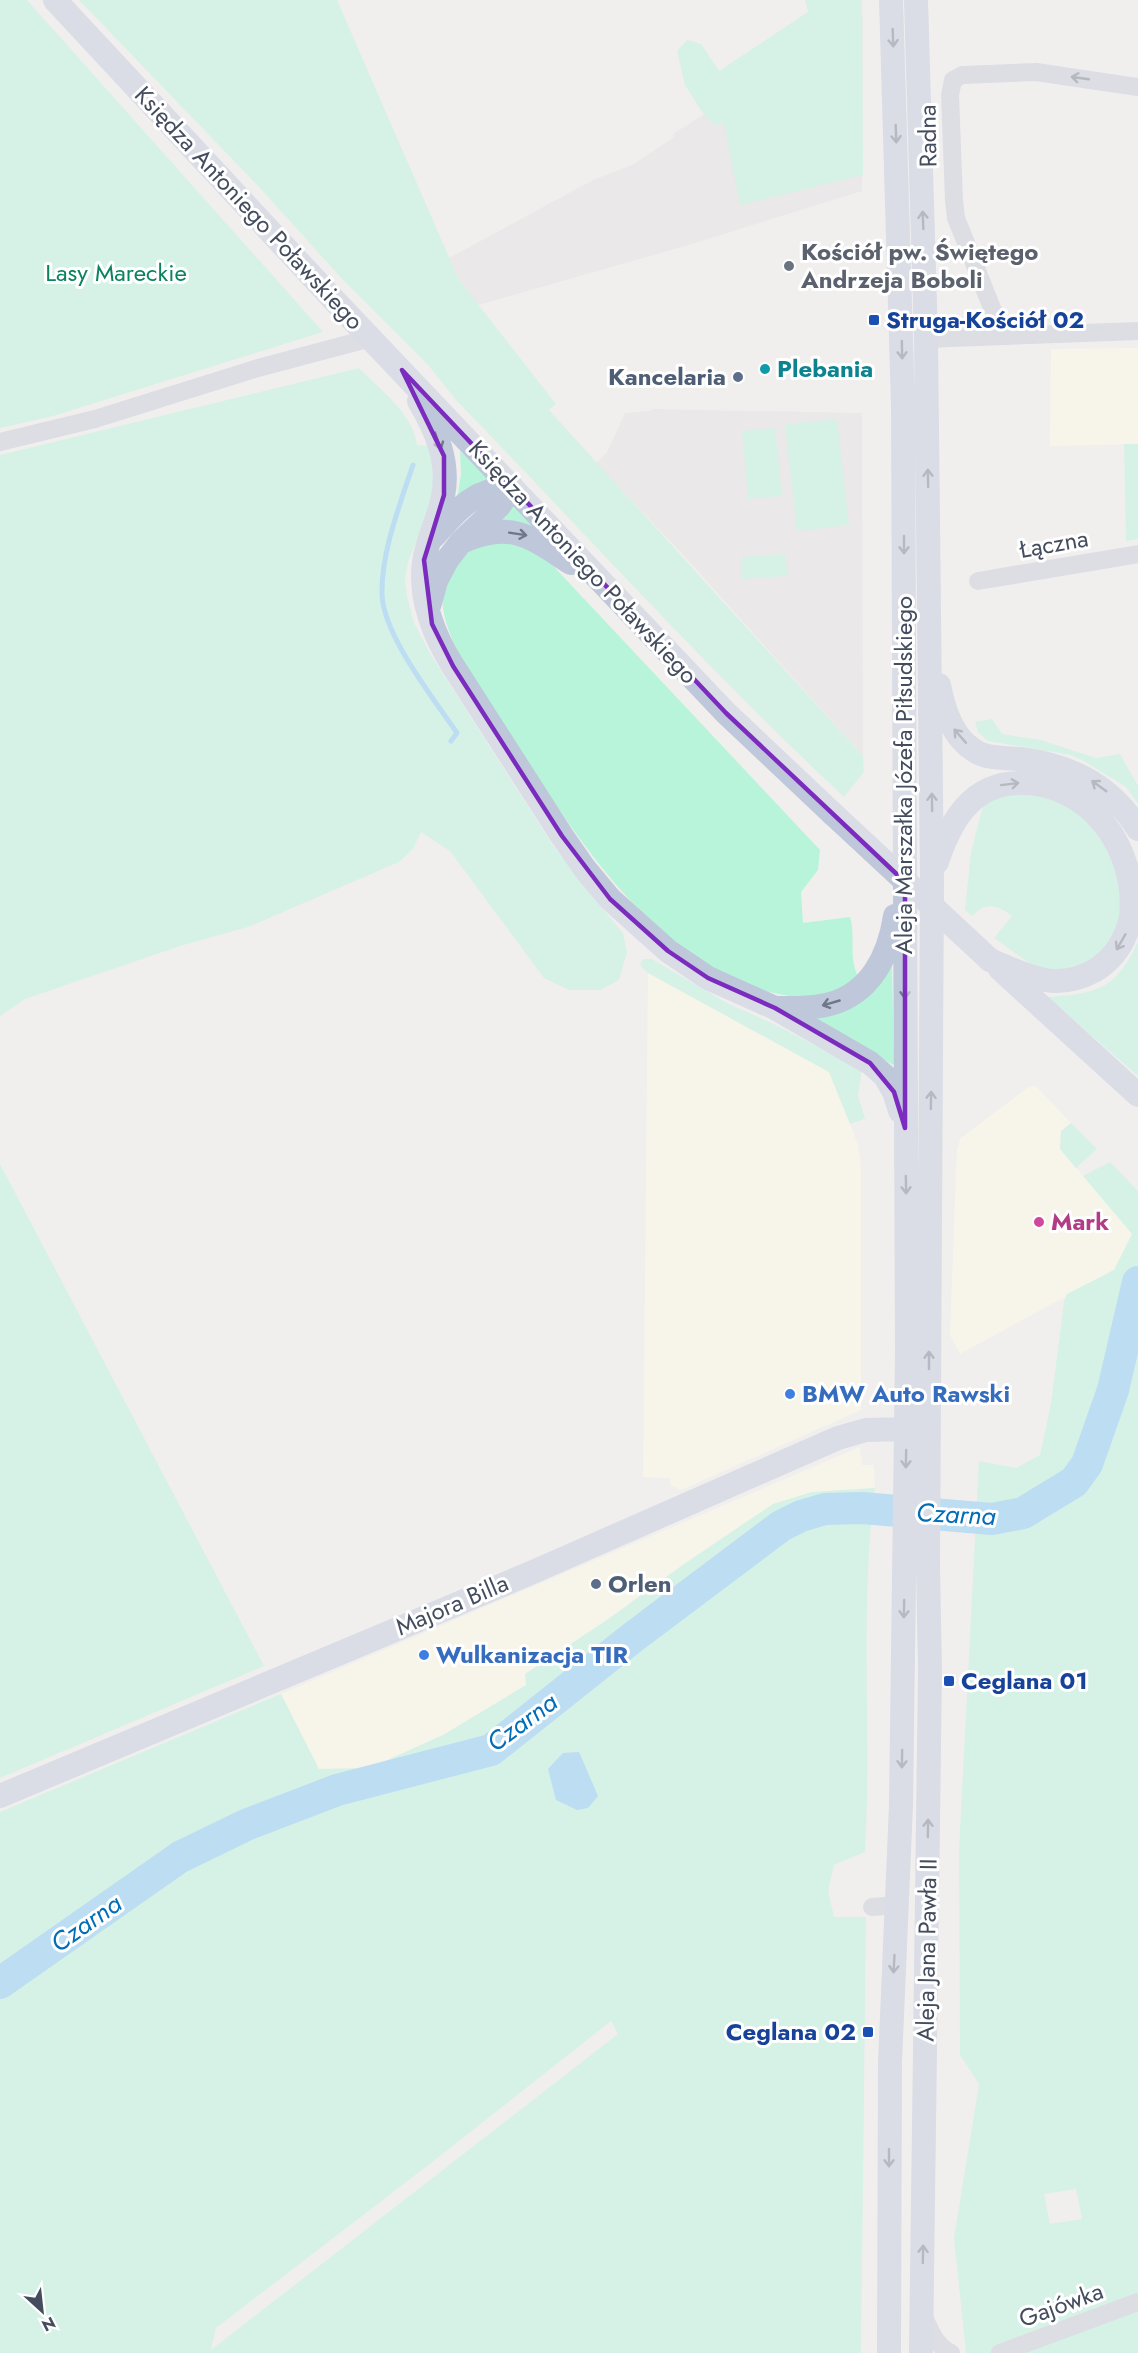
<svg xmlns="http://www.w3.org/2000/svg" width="1138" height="2353" font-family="Jost,sans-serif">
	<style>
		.commercial { fill: #fefce5 }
		.education { fill: #e3e0e0 }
		.green { fill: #b7f4da; fill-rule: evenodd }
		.water { fill: #7fc7f7 }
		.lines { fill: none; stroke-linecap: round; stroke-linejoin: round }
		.stream { stroke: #7fc7f7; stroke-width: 5 }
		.river { stroke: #7fc7f7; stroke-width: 32 }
		.street { stroke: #c3cad8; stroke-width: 18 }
		.secondary { stroke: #bfc7da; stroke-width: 24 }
		.secondary-bridge { stroke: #bfc7da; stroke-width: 24 }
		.oneway { stroke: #6f7889 }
		.oneway2 { stroke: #707989 }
		.marked { fill: none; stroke: #7b2cbf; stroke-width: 4.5; stroke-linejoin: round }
		.worship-dot { fill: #6b7280; stroke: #fff; stroke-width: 2 }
		.transit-dot { fill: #1a4fb4; stroke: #fff; stroke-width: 2 }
		.culture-dot { fill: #0f9aa8; stroke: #fff; stroke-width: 2 }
		.service-dot { fill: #5c6f8a; stroke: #fff; stroke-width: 2 }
		.hotel-dot { fill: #d1479c; stroke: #fff; stroke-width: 2 }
		.shop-dot { fill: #3f7fe0; stroke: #fff; stroke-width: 2 }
		.labels { text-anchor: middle; stroke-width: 6; stroke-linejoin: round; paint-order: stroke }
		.street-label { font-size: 24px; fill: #444d5e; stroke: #fff }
		.worship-label { font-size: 24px; font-weight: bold; fill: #5b616d; stroke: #fff; text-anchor: start }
		.park-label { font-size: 24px; fill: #0b835e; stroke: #fff }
		.transit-label { font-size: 24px; font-weight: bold; fill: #164399; stroke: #fff; text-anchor: start }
		.culture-label { font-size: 24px; font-weight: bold; fill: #0d838f; stroke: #fff; text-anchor: start }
		.service-label { font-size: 24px; font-weight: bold; fill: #4e5e75; stroke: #fff; text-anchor: end }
		.hotel-label { font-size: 24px; font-weight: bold; fill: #b23c85; stroke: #fff; text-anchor: start }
		.shop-label { font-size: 24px; font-weight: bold; fill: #366cbe; stroke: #fff; text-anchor: start }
		.water-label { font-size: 26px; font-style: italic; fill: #006db6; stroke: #fff }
	</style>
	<rect width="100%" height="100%" fill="#f1efee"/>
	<path class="commercial" d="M1138,348V444L1050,446L1051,349Z
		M648,973L829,1072L858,1145L861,1167V1410L681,1490L671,1486L669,1478L643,1477Z
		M1030,1086L1037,1087L1071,1123L1061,1131L1060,1149L1133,1234L1114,1270L960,1354L950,1335L957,1149L961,1138Z
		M860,1447L862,1465H874L875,1488L812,1492L773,1504L684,1564L607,1620L526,1674V1685L443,1735L369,1768L319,1769L281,1694Z"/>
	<path class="education" d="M863,15L862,191L682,247L478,305L459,280L449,258L593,180L634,164L674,137L673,134L679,130Z
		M652,409L862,413L863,756L686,558L596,463L607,452L625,413L651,411Z"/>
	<path class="green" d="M0,0H27L323,332L53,416L0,428Z
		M79,0H337L459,280L556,404L549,410L863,756L864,772L844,797C708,670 585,533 456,400L429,366L345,282L260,188Z
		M805,0H862L863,175L740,205L724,124L715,125L704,115L685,85L677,51L687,40L701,44L719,71L808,12Z
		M359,368C379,389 413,413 417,445L431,446L436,464L430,506L408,562L405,581L407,596L414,623L431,655L552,844L591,895L623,933L627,952L619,980L601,990H569L544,978L450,851L421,832L413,849L399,862L248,927L180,946L25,999L0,1016V455Z
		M837,419L849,525L797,531L785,424Z
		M775,428L782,496L748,499L742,431Z
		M1124,444H1138V539L1126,541Z
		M460,451L489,479L457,500L461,474Z
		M514,505L541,533L492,523Z
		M505,539L548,558L557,570L820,850L818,870L801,892L803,923L850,917C856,936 848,958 858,976C850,982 841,991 832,995C818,1001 784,996 770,992C650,957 577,838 513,739C489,702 436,635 443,590C446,575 460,553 475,547C484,543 495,542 505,539Z
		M786,554L787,576L742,579L741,557Z
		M992,719L1002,734L1041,740L1096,758L1120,754L1138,786V804L1126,787L1082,760L1071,755L988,741L978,732L975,722Z
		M1013,794L1047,797L1083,814L1119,866L1121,917L1107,947L1082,966L1053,971L1032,965L994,938L1012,916C997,905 987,901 972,916L965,910L971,852L982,810C987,798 1001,797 1013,794Z
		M1138,941V1076L1047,997C1097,994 1117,989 1138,941Z
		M643,959H652L727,1003L778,1026L862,1070L858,1095L865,1119L850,1124L829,1072L648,973L640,965Z
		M892,965L894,1063L893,1065L813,1017Z
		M1071,1123L1097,1149L1076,1168L1060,1149L1061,1131Z
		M1110,1162L1138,1191V2353H966L954,2238L979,2084L960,2055L959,1850L979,1461L1016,1468L1040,1455L1051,1404L1064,1302L1067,1294L1114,1270L1132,1234L1083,1176ZM1076,2189L1082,2219L1050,2224L1044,2194Z
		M0,1164L264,1666L0,1778Z
		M875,1488C859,1609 872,1730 865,1852L834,1865L828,1891L834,1917H866L861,2353H0V1812L281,1694L319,1769L370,1768L443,1735L526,1685L525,1674L607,1620L684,1564L773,1504L812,1492ZM611,2021L618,2034L211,2350L216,2328L431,2163Z"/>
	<path class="water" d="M579,1752L598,1796L588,1808L577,1810L556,1800L548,1769L563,1753Z"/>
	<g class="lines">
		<path class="stream" d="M413,465C400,504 381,553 382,594C383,635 434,699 457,733L451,741"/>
		<path class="river" d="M0,1983L180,1857L246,1825L337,1790L491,1750L632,1638L781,1526L801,1516L825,1509L862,1508L992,1519L1023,1513L1074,1482L1087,1464L1113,1390L1138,1282"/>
		<path class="street" d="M996,335L994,313L956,218L954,200L950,95L953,80L962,75L1036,72L1138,87
			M926,339L1138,331
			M0,442L95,419L258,368L371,338
			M978,581L1138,554
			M872,1907L897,1905
			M923,2315C930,2330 935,2345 951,2353
			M1000,2353L1138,2302"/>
		<path class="secondary" d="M55,0L333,299L726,713L833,814
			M916,0L926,339L932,882L928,1567L930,1669L921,2353
			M419,401C436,430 450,462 443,496C439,519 427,539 424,562C419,598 434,636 453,666L562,836L585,869L610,899L668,951L708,978L775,1008L870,1063L885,1076L894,1092L900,1111
			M434,536C459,508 473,490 512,487
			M461,542C512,520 529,536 571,563
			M430,603L436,581L447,560L461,542L499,506L512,487
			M939,685C944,710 952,737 975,751C987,759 1007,758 1020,759C1070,765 1111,785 1138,829
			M937,862C950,822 971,784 1018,783C1089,781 1138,848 1131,917C1126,940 1114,959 1094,971C1079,979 1062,983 1045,980C1026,977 1007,967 990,960
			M1000,969L1138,1095
			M775,1008C793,1008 812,1009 830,1004C871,993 889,955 895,916
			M0,1796L533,1572L838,1438L866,1430L906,1429
			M889,2353L890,2063L901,1805L907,1353L903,406L891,0"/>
		<path class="secondary-bridge" d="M833,814L990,960"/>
	</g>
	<defs><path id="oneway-shaft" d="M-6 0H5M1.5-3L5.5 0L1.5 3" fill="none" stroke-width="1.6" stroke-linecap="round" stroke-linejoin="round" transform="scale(1.5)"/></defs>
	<g class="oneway">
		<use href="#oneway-shaft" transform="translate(893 38) rotate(88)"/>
		<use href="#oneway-shaft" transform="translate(896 134) rotate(88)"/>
		<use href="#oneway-shaft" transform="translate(923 220) rotate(-92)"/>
		<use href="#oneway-shaft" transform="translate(902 350) rotate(89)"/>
		<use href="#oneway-shaft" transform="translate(438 441) rotate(70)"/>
		<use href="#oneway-shaft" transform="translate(928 478) rotate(-91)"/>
		<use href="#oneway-shaft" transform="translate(518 534) rotate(9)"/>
		<use href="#oneway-shaft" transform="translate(904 545) rotate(90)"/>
		<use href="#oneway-shaft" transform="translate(960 736) rotate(-131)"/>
		<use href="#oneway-shaft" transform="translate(1010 784) rotate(-7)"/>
		<use href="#oneway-shaft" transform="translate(1099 786) rotate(-144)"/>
		<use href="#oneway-shaft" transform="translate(932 802) rotate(-91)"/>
		<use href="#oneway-shaft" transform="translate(1121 942) rotate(120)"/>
		<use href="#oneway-shaft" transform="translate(905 990) rotate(90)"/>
		<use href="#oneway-shaft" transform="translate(831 1003) rotate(164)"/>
		<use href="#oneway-shaft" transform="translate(931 1100) rotate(-89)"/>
		<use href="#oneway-shaft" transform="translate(906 1185) rotate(89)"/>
		<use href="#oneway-shaft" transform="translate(929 1360) rotate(-90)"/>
		<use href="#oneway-shaft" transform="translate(906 1459) rotate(91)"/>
		<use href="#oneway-shaft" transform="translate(904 1609) rotate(91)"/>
		<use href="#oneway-shaft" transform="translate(902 1759) rotate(91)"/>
		<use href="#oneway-shaft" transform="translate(928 1828) rotate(-89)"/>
		<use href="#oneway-shaft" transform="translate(894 1964) rotate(93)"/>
		<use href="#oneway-shaft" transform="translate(889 2158) rotate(90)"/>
		<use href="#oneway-shaft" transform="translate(923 2254) rotate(-89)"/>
	</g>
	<use class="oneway2" href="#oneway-shaft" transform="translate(1080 78) rotate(-172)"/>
	<path d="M0 0H1138V2353H0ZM402,370L726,713L905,882V1128L894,1092L870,1063L775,1008L708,978L668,951L610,899L562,836L453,666L432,624L424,560L444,495V456Z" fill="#f1efee" fill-opacity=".55" fill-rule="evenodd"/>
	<path class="marked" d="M402,370L726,713L905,882V1128L894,1092L870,1063L775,1008L708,978L668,951L610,899L562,836L453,666L432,624L424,560L444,495V456Z"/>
	<circle class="worship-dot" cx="789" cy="266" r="6"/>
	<g class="transit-dot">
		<rect x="868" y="314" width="12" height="12" rx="3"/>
		<rect x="943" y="1675" width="12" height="12" rx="3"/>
		<rect x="862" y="2026" width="12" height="12" rx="3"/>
	</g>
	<circle class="culture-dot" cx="765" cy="369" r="6"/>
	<g class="service-dot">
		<circle cx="738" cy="377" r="6"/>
		<circle cx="596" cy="1584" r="6"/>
	</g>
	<circle class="hotel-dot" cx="1039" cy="1222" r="6"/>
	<g class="shop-dot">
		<circle cx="790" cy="1394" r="6"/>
		<circle cx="424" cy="1655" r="6"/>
	</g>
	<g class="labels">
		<g class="street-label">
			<text transform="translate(928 136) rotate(-91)" y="8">Radna</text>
			<text transform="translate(249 208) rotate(47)" y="8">Księdza Antoniego Poławskiego</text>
			<text transform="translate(1054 544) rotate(-10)" y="8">Łączna</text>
			<text transform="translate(583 562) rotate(47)" y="8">Księdza Antoniego Poławskiego</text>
			<text transform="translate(904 775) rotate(-90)" y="8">Aleja Marszałka Józefa Piłsudskiego</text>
			<text transform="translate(452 1605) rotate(-23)" y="8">Majora Billa</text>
			<text transform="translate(927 1950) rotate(-89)" y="8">Aleja Jana Pawła II</text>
			<text transform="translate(1061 2305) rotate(-20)" y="8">Gajówka</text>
		</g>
		<g class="worship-label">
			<text x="801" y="260">Kościół pw. Świętego<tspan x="801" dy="28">Andrzeja Boboli</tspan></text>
		</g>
		<g class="park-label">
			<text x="116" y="281">Lasy Mareckie</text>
		</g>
		<g class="transit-label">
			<text x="886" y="328">Struga-Kościół 02</text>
			<text x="961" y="1689">Ceglana 01</text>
			<text x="856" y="2040" text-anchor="end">Ceglana 02</text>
		</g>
		<g class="culture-label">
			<text x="777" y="377">Plebania</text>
		</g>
		<g class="service-label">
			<text x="726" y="385">Kancelaria</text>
			<text x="608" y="1592" text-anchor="start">Orlen</text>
		</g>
		<g class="hotel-label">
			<text x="1051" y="1230">Mark</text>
		</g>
		<g class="shop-label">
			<text x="802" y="1402">BMW Auto Rawski</text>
			<text x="436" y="1663">Wulkanizacja TIR</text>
		</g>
		<g class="water-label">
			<text transform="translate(956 1514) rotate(3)" y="9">Czarna</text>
			<text transform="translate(522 1722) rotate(-36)" y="9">Czarna</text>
			<text transform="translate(86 1923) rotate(-35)" y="9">Czarna</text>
		</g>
	</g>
	<g transform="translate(42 2311) rotate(153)" stroke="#ffffff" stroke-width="4.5" paint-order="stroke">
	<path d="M0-4.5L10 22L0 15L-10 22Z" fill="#444d5e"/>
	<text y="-9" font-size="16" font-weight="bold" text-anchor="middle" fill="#444d5e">N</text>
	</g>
</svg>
